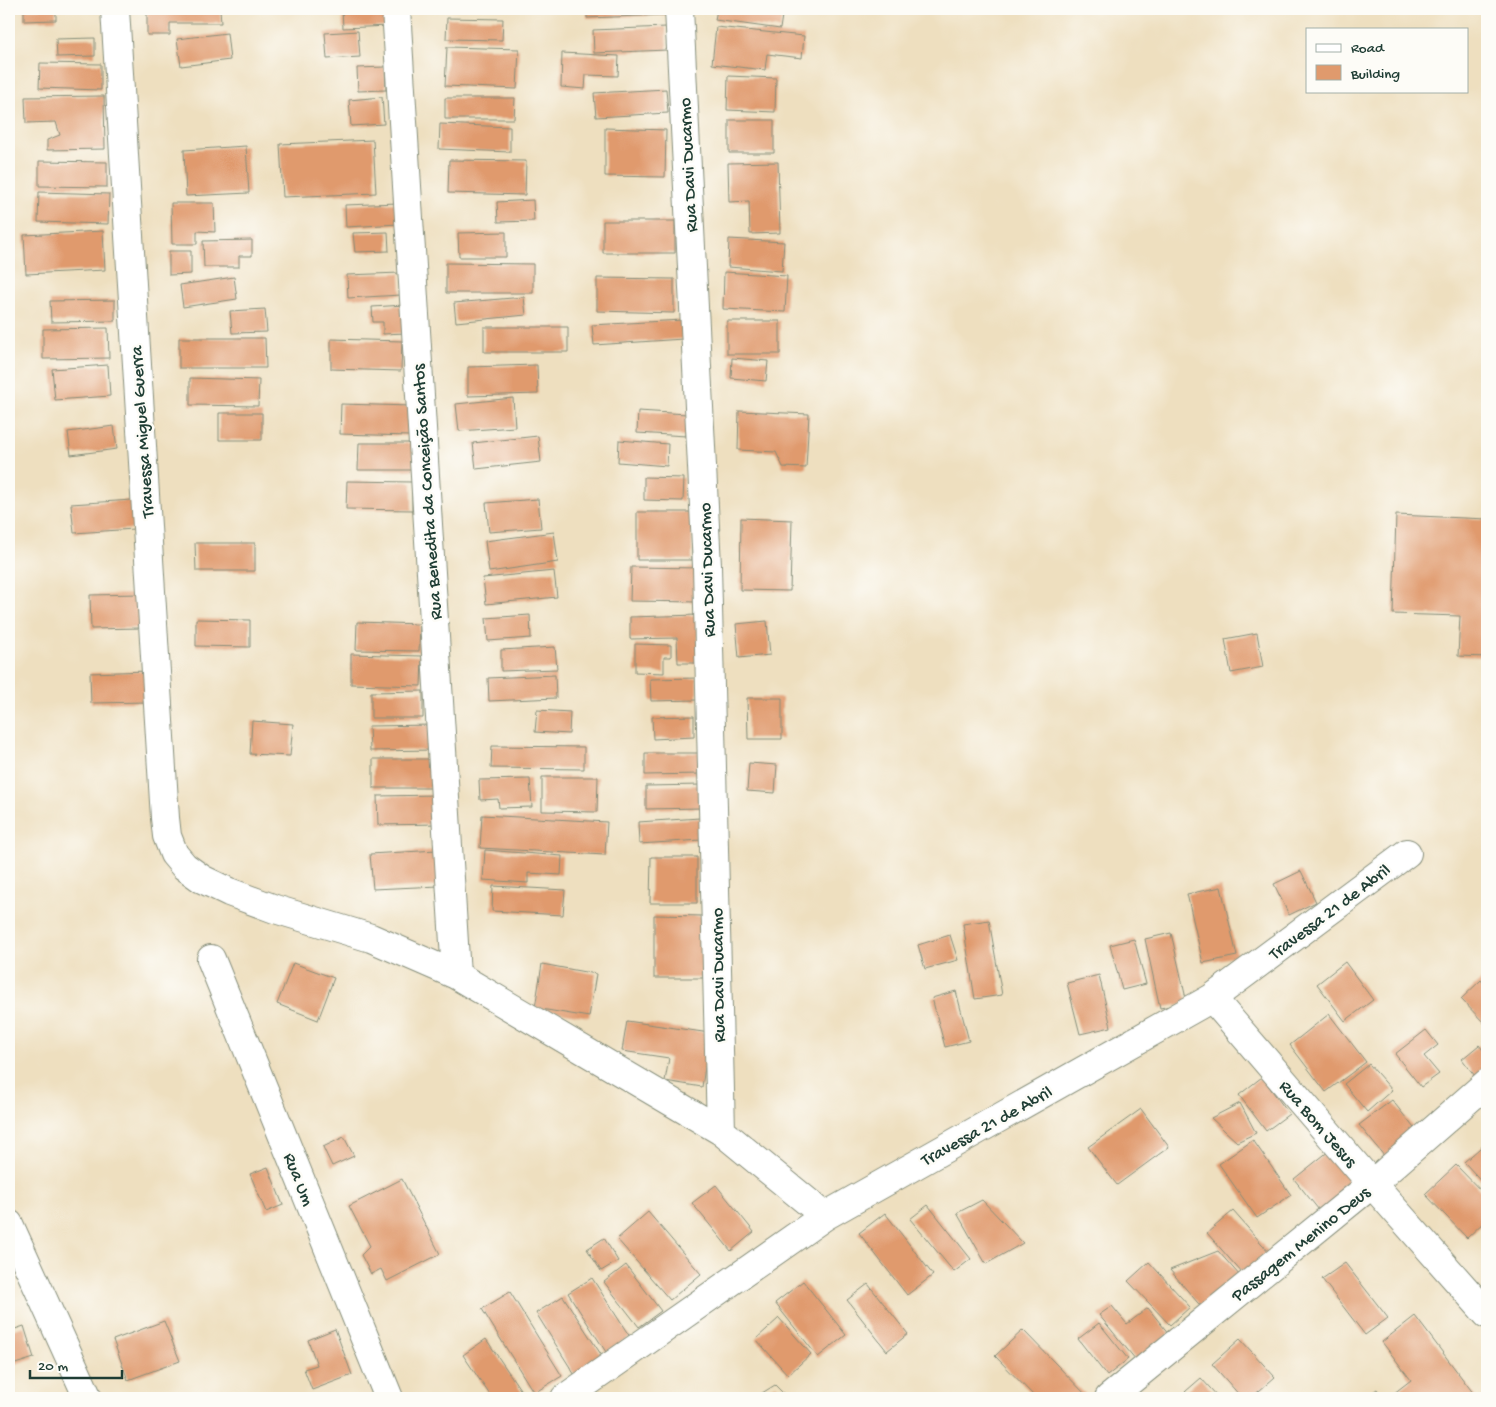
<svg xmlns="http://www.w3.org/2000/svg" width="1496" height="1407" font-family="'Gochi Hand',sans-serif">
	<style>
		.building { fill: #e09a6d }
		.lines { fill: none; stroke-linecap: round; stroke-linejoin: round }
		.street-casing { stroke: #868e7a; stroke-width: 30 }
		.street { stroke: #fff; stroke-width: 28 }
		.labels { text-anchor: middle; stroke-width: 5; stroke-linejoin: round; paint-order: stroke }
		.street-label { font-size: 18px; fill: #1f3d34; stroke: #fdfcf7 }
	</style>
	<rect width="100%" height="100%" fill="#fdfcf7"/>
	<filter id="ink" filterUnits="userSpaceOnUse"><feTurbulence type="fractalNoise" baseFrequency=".02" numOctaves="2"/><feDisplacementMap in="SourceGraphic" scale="10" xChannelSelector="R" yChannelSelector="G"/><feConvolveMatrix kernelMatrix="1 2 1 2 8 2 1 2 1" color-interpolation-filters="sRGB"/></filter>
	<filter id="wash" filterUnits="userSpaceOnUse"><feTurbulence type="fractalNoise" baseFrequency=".0096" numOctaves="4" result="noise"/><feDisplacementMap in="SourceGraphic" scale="20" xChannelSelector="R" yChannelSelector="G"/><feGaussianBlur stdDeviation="1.12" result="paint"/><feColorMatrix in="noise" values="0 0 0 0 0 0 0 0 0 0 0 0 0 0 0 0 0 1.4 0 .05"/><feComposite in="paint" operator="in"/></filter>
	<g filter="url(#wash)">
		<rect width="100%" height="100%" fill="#eedfbf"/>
		<g id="blocks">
			<path class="building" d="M24,9H56V20L24,21Z
				M147,9H220L221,23H170V35H147Z
				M342,9H388L389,26L343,28Z
				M587,9H666L667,15L587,18Z
				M717,9H783L780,29L715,20Z
				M447,18L503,19L502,40L446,39Z
				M666,27L667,50L594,53L593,30Z
				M716,27L804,36L802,58L767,54L765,70L712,64Z
				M358,31L360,57L327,59L325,33Z
				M227,33L230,60L181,66L177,39Z
				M95,38V56L57,57L56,39Z
				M447,47L519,49L517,89L445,86Z
				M562,53L619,56L618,76L586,75L585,89L561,87Z
				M40,63L101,64V90L39,88Z
				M385,67L386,90L358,91L357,68Z
				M728,76L776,78L775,112L727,110Z
				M666,89L668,113L596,117L594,93Z
				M104,96L105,149L47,150V140L60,135L56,122L26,123L25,97Z
				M382,97L384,124L351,126L349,100Z
				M445,98H515L514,119H445Z
				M729,120H774V153H729Z
				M440,124L510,127V152L439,149Z
				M605,128L666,130L665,177L605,176Z
				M373,140L376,193L283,197L280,144Z
				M246,146L249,193L186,196L184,150Z
				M449,160L526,161L525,195L448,193Z
				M39,161L107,162V187L39,186Z
				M778,162L780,233L750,234L749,201L729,202L728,163Z
				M39,192L109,194L108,224L38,222Z
				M533,200L534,221L498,222L497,202Z
				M171,203H214L215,232L197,231V244H172Z
				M398,203L399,224L346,227L345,205Z
				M603,221H675V253H603Z
				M103,231L105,270L26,274L24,235Z
				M388,232L389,251L355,252L353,233Z
				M506,232V257H459L458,233Z
				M729,239L784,242L782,271L728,267Z
				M252,240V256H239V267H204L203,241Z
				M169,251H191V274L169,275Z
				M446,263L533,264V293H446Z
				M724,272L787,276L785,312L723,309Z
				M400,273L401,295L348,298L347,275Z
				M234,277L237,299L183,307L180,285Z
				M597,278L674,279V313L597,311Z
				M524,297L526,315L456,322L454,303Z
				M115,300V321L51,322L50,301Z
				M404,305L406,333L383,334V322H373L372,307Z
				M265,309L267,332L232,333L230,311Z
				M682,320L683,339L594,345L592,325Z
				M727,321H780V354H727Z
				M484,327H568V352H484Z
				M108,328L109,358L43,359V329Z
				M179,338H265L266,368H179Z
				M331,339L402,341L401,371L331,369Z
				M732,358L768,361L766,381L731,378Z
				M108,365L110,396L55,400L52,369Z
				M537,365L538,394L468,396V367Z
				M190,378L259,380L258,406L190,405Z
				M513,398L515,427L459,431L456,404Z
				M341,404L411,406L410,436L340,434Z
				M638,411L687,414L686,436L637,433Z
				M739,411L809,414L806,468L783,467L776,452L738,450Z
				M219,413H262V440H219Z
				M114,426L117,449L71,455L68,432Z
				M538,436L541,462L476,469L473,443Z
				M619,440L668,444L667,466L618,462Z
				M359,443H413L414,470H358Z
				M644,477L684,478L683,501L644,500Z
				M347,481L412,482V510L346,509Z
				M538,499L541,528L489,532L486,503Z
				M132,500L134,529L74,533L71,504Z
				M637,512H692V560H637Z
				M1396,515L1487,519V657L1458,656L1460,616L1393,614Z
				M741,518L792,520L790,591L740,590Z
				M554,532L558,562L489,572L485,541Z
				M195,543H255V571H196Z
				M631,567L700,568L699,602L630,601Z
				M554,571L557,597L486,604L483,578Z
				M140,594L141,628L91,629L90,595Z
				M530,615L531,638L488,641L486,618Z
				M698,615L699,663H678L677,638L630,639V617Z
				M196,619L250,620V647L196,646Z
				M767,621L770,655L739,658L736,624Z
				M357,622L420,624L419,651L356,650Z
				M1257,633L1263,667L1231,673L1225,639Z
				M635,644L671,645V657H664V673L635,672Z
				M555,647L557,669L501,671V650Z
				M351,654L422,656L421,686L351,684Z
				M147,671L148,702L91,703L90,673Z
				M555,675L556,698L489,701L488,678Z
				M697,678V700L651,701L650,679Z
				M423,691V718H371V692Z
				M747,698H782V739H748Z
				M537,710L570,712L569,734L535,732Z
				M694,716V737L653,739L652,717Z
				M252,721L293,724L290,756L250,754Z
				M433,725L434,750L370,751L369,726Z
				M492,746L584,747V769L491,768Z
				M645,753H700L701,774L645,775Z
				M373,759H436V788H373Z
				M749,763L777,765L775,793L747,791Z
				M542,777H598L597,812L542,811Z
				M530,779L532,807L499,808L498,799L480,800L479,780Z
				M702,785V808L646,809V786Z
				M439,795L440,824L378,825L377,796Z
				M482,815L607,822L605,855L480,848Z
				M700,818L701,840L639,844L638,822Z
				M437,850L439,886L373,889L370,854Z
				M485,850L562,856L561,875L528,873V883L483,880Z
				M651,857H697V903H650Z
				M1301,871L1316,902L1289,915L1274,884Z
				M493,886L565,890L563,915L492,911Z
				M1221,887L1237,956L1203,963L1187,894Z
				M654,915L704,916L703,978H654Z
				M989,920L1002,995L975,999L963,924Z
				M1171,933L1187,1003L1160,1008L1145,939Z
				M950,935L958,960L925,969L918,945Z
				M1134,939L1146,984L1122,990L1110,945Z
				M1345,962L1373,1000L1345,1021L1317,984Z
				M293,963L334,978L318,1020L277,1004Z
				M542,964L596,974L589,1017L535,1008Z
				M1099,975L1111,1027L1080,1034L1067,983Z
				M1481,980L1487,987V1026L1461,999Z
				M956,991L969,1041L945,1047L932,998Z
				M1329,1014L1366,1062L1326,1092L1290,1045Z
				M627,1021L710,1033L702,1087L665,1081L669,1058L622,1051Z
				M1426,1030L1438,1045L1424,1056L1439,1074L1421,1087L1395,1054Z
				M1479,1045L1487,1055V1073L1478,1080L1462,1059Z
				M1369,1064L1392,1090L1367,1112L1344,1084Z
				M1262,1077L1289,1114L1266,1131L1239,1095Z
				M1392,1100L1417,1132L1385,1157L1359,1125Z
				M1240,1103L1256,1133L1237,1142L1211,1118Z
				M1141,1109L1169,1147L1117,1185L1088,1147Z
				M344,1137L354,1156L332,1166L323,1147Z
				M1253,1140L1291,1195L1257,1218L1219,1164Z
				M1487,1142V1187L1464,1162Z
				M1329,1151L1357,1187L1323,1215L1294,1179Z
				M1456,1165L1487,1197V1219L1467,1238L1425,1194Z
				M268,1167L283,1205L266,1212L250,1174Z
				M402,1179L440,1254L387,1281L381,1269L371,1274L361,1255L370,1246L349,1206Z
				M716,1185L754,1232L731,1251L692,1203Z
				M982,1200L1023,1243L986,1264L957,1213Z
				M928,1205L971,1259L954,1272L910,1219Z
				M1233,1211L1269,1252L1243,1274L1207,1233Z
				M648,1212L701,1274L670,1300L617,1239Z
				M885,1213L933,1275L907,1295L859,1233Z
				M604,1238L618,1261L601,1271L587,1249Z
				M1218,1251L1241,1277L1203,1309L1170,1270Z
				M1149,1262L1190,1307L1170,1325L1128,1281Z
				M1345,1263L1388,1318L1365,1335L1322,1279Z
				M626,1265L661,1311L639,1327L604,1282Z
				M592,1278L630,1337L606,1352L568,1293Z
				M803,1281L846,1335L818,1357L775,1303Z
				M868,1284L908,1334L887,1351L847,1300Z
				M510,1292L562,1376L534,1393L482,1309Z
				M563,1296L604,1359L576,1377L536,1313Z
				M1112,1306L1127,1324L1148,1308L1169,1334L1136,1360L1099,1315Z
				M1415,1316L1477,1398H1390L1389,1397L1411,1380L1382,1342Z
				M779,1318L811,1354L788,1375L756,1339Z
				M164,1321L180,1361L128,1380L113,1340Z
				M1099,1323L1128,1359L1107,1376L1078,1339Z
				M24,1326L34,1358L9,1366V1331Z
				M335,1329L352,1375L312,1390L304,1369L317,1365L308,1340Z
				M1023,1330L1088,1397L1086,1398H1036L995,1356Z
				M486,1339L526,1398H492L463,1355Z
				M1240,1339L1275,1377L1251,1398H1242L1212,1364Z
				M1201,1378L1219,1398H1178Z
				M775,1385L788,1398H754Z
				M1377,1389L1383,1398H1364Z
				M74,1392L75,1398H51Z"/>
		</g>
	</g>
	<g filter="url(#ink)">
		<use href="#blocks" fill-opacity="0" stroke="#868e7a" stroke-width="1"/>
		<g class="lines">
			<g class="street-casing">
				<path id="street" d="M115,9L165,818L167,836L174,854L184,866L202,879L229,892L275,909L371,938L456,975L721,1131L825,1216
					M396,9L456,975
					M679,9L707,566L721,1131
					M211,959L389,1398
					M1212,998L1372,1184L1487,1314
					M9,1224L88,1398
					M565,1398L825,1216L1212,998L1407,853
					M1109,1398L1372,1184L1487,1083"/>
			</g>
			<use href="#street" class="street"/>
		</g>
	</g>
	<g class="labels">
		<g class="street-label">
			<text transform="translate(687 165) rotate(-93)" y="6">Rua Davi Ducarmo</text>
			<text transform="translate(141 432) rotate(-94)" y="6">Travessa Miguel Guerra</text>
			<text transform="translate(426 492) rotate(-94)" y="6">Rua Benedita da Conceição Santos</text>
			<text transform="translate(706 570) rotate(-92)" y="6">Rua Davi Ducarmo</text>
			<text transform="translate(1329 911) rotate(-37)" y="6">Travessa 21 de Abril</text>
			<text transform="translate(717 975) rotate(-91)" y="6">Rua Davi Ducarmo</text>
			<text transform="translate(1319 1123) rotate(49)" y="6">Rua Bom Jesus</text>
			<text transform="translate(986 1125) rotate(-29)" y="6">Travessa 21 de Abril</text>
			<text transform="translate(300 1179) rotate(68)" y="6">Rua Um</text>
			<text transform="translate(1300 1243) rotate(-39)" y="6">Passagem Menino Deus</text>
		</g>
	</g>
	<rect width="1496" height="1407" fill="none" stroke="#fdfcf7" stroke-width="30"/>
	<rect x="1306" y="28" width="162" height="65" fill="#fdfcf7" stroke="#a4b0a9"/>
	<rect x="1316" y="44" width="25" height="8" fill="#ffffff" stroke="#a4b0a9"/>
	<text x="1351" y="52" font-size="15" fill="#1f3d34">Road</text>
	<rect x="1316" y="65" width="25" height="15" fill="#e09a6d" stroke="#a4b0a9"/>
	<text x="1351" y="78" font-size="15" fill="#1f3d34">Building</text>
	<path d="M30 1370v8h92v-8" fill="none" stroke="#1f3d34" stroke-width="2.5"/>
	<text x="38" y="1370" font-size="15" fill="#1f3d34" stroke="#fdfcf7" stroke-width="4" paint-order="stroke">20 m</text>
</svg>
